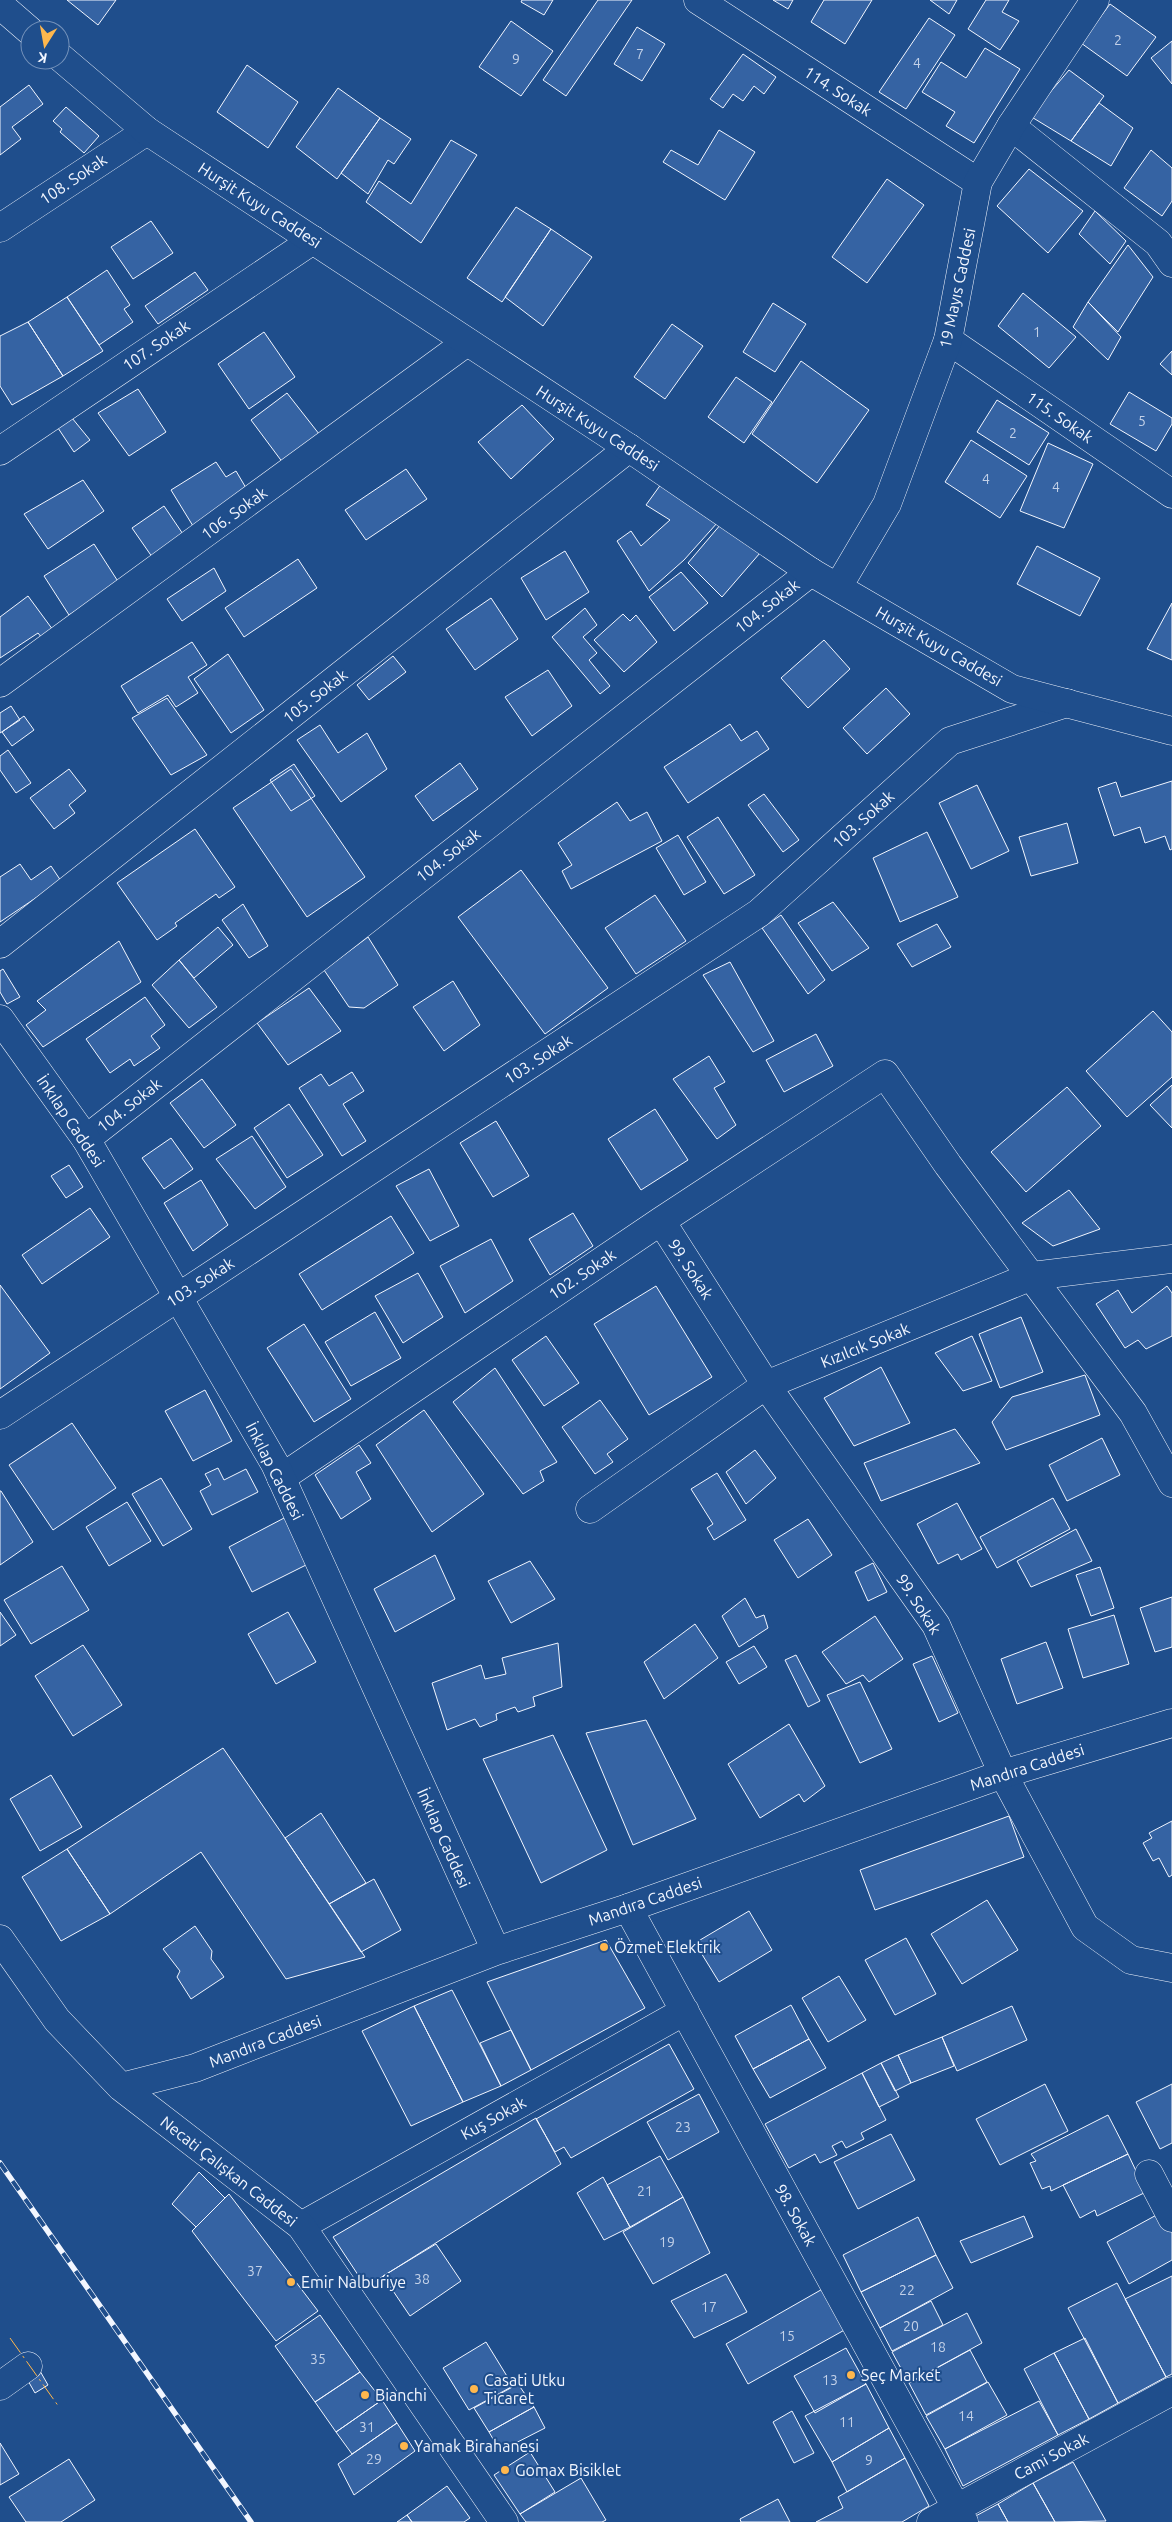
<svg xmlns="http://www.w3.org/2000/svg" width="1172" height="2522" font-family="Ubuntu,sans-serif">
	<style>
		.building { fill: #3563a3; stroke: #f2f6ff }
		.lines { fill: none; stroke-linecap: round; stroke-linejoin: round }
		.minor-casing { stroke: #f2f6ff; stroke-width: 29 }
		.tertiary-casing { stroke: #f2f6ff; stroke-width: 29 }
		.minor { stroke: #1f4e8c; stroke-width: 28 }
		.tertiary { stroke: #1f4e8c; stroke-width: 28 }
		.rail-casing { stroke: #f2f6ff; stroke-width: 5.5 }
		.rail { stroke: #1f4e8c; stroke-width: 4; stroke-dasharray: 11; stroke-linecap: butt }
		.power { stroke: #ffb74d; stroke-width: 1; stroke-dasharray: 18 4 2.5 4; stroke-linecap: butt }
		.poi-dot { fill: #ffb74d; stroke: #1f4e8c; stroke-width: 2 }
		.labels { text-anchor: middle; stroke-width: 4; stroke-linejoin: round; paint-order: stroke }
		.number-label { font-size: 14px; fill: #c3d1e8 }
		.street-label { font-size: 16px; fill: #f2f6ff; stroke: #1f4e8c }
		.poi-label { font-size: 16px; fill: #f2f6ff; stroke: #1f4e8c; text-anchor: start }
	</style>
	<rect width="100%" height="100%" fill="#1f4e8c"/>
	<path class="building" d="M67,0H116L98,25Z
		M522,0H553L544,15L521,2Z
		M598,0H632L566,96L543,80Z
		M773,0H793L788,9Z
		M824,0H872L845,44L811,22Z
		M930,0H957L949,14Z
		M986,0H1009L1002,12L1019,21L1000,50L968,29Z
		M1110,4L1156,37L1127,76L1081,43Z
		M929,18L955,35L906,109L879,92Z
		M511,21L553,51L521,96L479,67Z
		M637,27L665,44L642,81L614,64Z
		M1172,41V84L1151,58Z
		M985,48L1020,69L974,143L946,126L955,112L922,92L941,62L966,78Z
		M743,54L776,77L764,94L754,86L743,101L733,94L723,108L710,99Z
		M247,65L298,102L268,148L217,112Z
		M1069,70L1104,96L1071,141L1030,116Z
		M29,85L43,104L12,127L21,139L0,155V107Z
		M338,88L380,118L337,179L296,147Z
		M1099,103L1133,128L1111,166L1071,141Z
		M66,107L99,136L84,153L60,132L62,129L53,121Z
		M380,118L411,139L394,164L388,160L368,194L341,173Z
		M719,130L755,152L725,200L663,162L671,150L698,165Z
		M451,140L477,155L421,243L366,202L379,181L411,204Z
		M1151,150L1172,168V201L1162,216L1124,188Z
		M1029,169L1083,211L1048,253L997,206Z
		M887,179L924,205L867,283L832,257Z
		M516,207L551,229L502,302L467,278Z
		M1095,211L1126,241L1110,264L1079,234Z
		M151,221L173,253L133,279L111,247Z
		M551,229L592,257L543,326L505,297Z
		M1128,245L1153,277L1118,332L1088,302Z
		M107,270L130,305L124,309L133,322L99,345L67,297Z
		M195,272L208,290L158,324L145,306Z
		M1023,293L1076,337L1049,368L998,326Z
		M67,297L103,351L63,376L28,322Z
		M1088,302L1121,337L1108,360L1073,327Z
		M773,303L806,324L775,372L743,352Z
		M28,322L63,376L12,405L0,386V336Z
		M672,324L703,346L665,399L634,377Z
		M264,332L295,377L249,409L218,364Z
		M1172,351V375L1160,364Z
		M801,361L869,410L817,483L752,434Z
		M736,377L772,402L744,443L708,417Z
		M138,389L166,432L129,456L98,413Z
		M1129,392L1172,418V424L1156,451L1110,424Z
		M287,393L323,439L286,467L251,420Z
		M997,400L1049,433L1029,465L977,432Z
		M522,405L554,439L511,479L478,442Z
		M72,418L90,440L74,452L58,428Z
		M971,440L1027,476L1000,518L945,482Z
		M1048,443L1093,464L1064,528L1020,511Z
		M216,462L226,477L236,471L249,493L193,526L171,490Z
		M406,469L427,499L366,540L345,510Z
		M83,480L104,511L48,549L24,514Z
		M664,480L718,522L684,560L649,591L617,541L631,531L641,546L670,520L646,505Z
		M164,506L189,543L157,564L132,528Z
		M721,524L760,553L722,597L688,563Z
		M94,544L119,583L69,615L44,576Z
		M1037,546L1100,578L1080,616L1017,584Z
		M565,551L589,592L546,620L521,578Z
		M298,559L317,588L244,637L225,608Z
		M214,568L226,591L182,621L167,599Z
		M681,572L708,603L674,631L649,597Z
		M28,596L53,630L42,638L38,633L0,658V617Z
		M491,598L518,639L475,670L446,629Z
		M1172,603V660L1147,649Z
		M585,608L597,625L583,637L597,653L589,660L610,686L600,694L552,637Z
		M623,614L630,621L636,615L657,642L624,672L594,640Z
		M824,640L850,669L808,708L781,678Z
		M192,642L207,665L188,677L198,693L176,707L168,695L138,713L121,686Z
		M228,654L264,710L231,733L194,679Z
		M393,656L406,672L369,700L357,685Z
		M548,670L572,706L532,736L505,697Z
		M886,688L910,714L867,754L843,728Z
		M167,698L207,755L171,775L132,718Z
		M11,706L20,720L0,733V713Z
		M24,716L34,730L12,746L2,732Z
		M730,724L741,741L757,731L769,749L688,803L664,767Z
		M320,725L338,753L367,733L387,769L341,802L297,740Z
		M8,750L31,783L16,793L0,770V756Z
		M460,763L478,789L433,821L415,796Z
		M294,764L315,796L291,811L270,780Z
		M69,769L86,791L69,805L75,813L54,829L30,798Z
		M291,769L365,877L307,917L233,808Z
		M1172,781V849L1170,850L1165,836L1145,843L1140,827L1114,836L1098,788L1116,782L1121,797Z
		M977,785L1009,851L971,869L939,803Z
		M764,794L799,840L783,852L748,805Z
		M617,802L630,821L647,812L662,841L571,889L562,871L572,865L558,843Z
		M718,817L755,875L724,894L687,837Z
		M1067,823L1078,863L1031,876L1019,837Z
		M195,829L235,887L219,898L216,894L175,923L177,926L157,940L117,883Z
		M927,832L958,897L900,922L873,858Z
		M678,835L706,882L684,895L656,848Z
		M20,864L31,880L51,866L61,881L0,922V877Z
		M521,870L608,988L545,1034L458,917Z
		M655,895L686,941L636,974L605,928Z
		M833,902L869,948L832,971L798,923Z
		M243,904L268,946L249,958L222,920Z
		M781,915L825,980L808,994L762,928Z
		M937,924L951,947L912,967L897,944Z
		M218,927L233,945L194,978L179,960Z
		M368,937L398,985L364,1008L349,1007L324,970Z
		M119,941L141,982L43,1047L26,1025L46,1010L37,1001Z
		M179,960L217,1007L189,1028L152,985Z
		M730,962L774,1041L753,1052L703,975Z
		M3,969L20,997L7,1004L0,992V971Z
		M453,981L480,1025L444,1051L413,1007Z
		M309,988L341,1031L288,1065L257,1023Z
		M145,997L165,1025L151,1036L160,1048L134,1066L130,1059L110,1073L86,1039Z
		M1153,1011L1172,1032V1077L1127,1117L1086,1071Z
		M816,1034L833,1066L784,1092L766,1060Z
		M709,1056L725,1082L714,1088L736,1125L717,1139L673,1079Z
		M352,1072L364,1091L343,1104L366,1141L342,1156L299,1088L321,1074L329,1086Z
		M202,1079L236,1125L204,1148L170,1103Z
		M1172,1085V1128L1150,1105Z
		M1067,1087L1101,1126L1026,1192L991,1152Z
		M289,1104L323,1155L287,1178L254,1128Z
		M655,1109L688,1160L641,1190L608,1139Z
		M496,1121L529,1176L493,1197L460,1143Z
		M252,1136L286,1187L255,1209L216,1159Z
		M171,1138L193,1169L164,1189L142,1158Z
		M69,1165L83,1187L66,1198L51,1176Z
		M429,1169L459,1226L430,1241L396,1186Z
		M201,1180L228,1225L193,1251L164,1203Z
		M1069,1190L1100,1229L1053,1246L1022,1223Z
		M90,1208L110,1237L42,1284L22,1255Z
		M573,1213L593,1246L550,1275L529,1239Z
		M391,1216L414,1253L322,1310L299,1274Z
		M491,1239L513,1281L465,1313L440,1266Z
		M418,1273L443,1317L403,1343L375,1296Z
		M0,1285L50,1353L0,1389Z
		M656,1286L712,1377L649,1415L594,1324Z
		M1167,1286L1172,1293V1336L1146,1349L1138,1340L1125,1348L1096,1304L1118,1290L1132,1313Z
		M375,1312L401,1358L351,1386L325,1342Z
		M1021,1317L1043,1372L1000,1388L979,1334Z
		M304,1324L351,1399L314,1422L267,1348Z
		M546,1336L579,1383L544,1406L512,1360Z
		M972,1336L992,1381L963,1391L935,1353Z
		M881,1367L910,1423L854,1446L824,1398Z
		M495,1368L557,1462L540,1471L544,1481L523,1494L453,1402Z
		M1085,1375L1100,1415L1006,1450L992,1422L1012,1397Z
		M205,1390L232,1441L193,1461L165,1411Z
		M600,1400L628,1439L607,1454L613,1462L595,1474L562,1427Z
		M424,1410L484,1494L432,1532L376,1445Z
		M72,1423L116,1488L53,1530L9,1465Z
		M955,1429L980,1463L881,1501L864,1463Z
		M1102,1438L1120,1475L1067,1501L1049,1465Z
		M359,1445L371,1463L356,1472L371,1499L341,1519L315,1475Z
		M755,1450L776,1478L746,1504L726,1472Z
		M218,1468L224,1480L246,1469L258,1492L212,1515L200,1491L211,1485L205,1474Z
		M717,1473L746,1520L714,1540L707,1528L713,1524L691,1489Z
		M161,1478L192,1529L163,1546L132,1494Z
		M1,1491L33,1542L0,1565V1491Z
		M1053,1498L1070,1529L997,1568L980,1537Z
		M127,1502L151,1541L109,1566L86,1527Z
		M957,1503L982,1549L961,1560L958,1554L938,1564L917,1524Z
		M286,1517L310,1563L252,1592L229,1547Z
		M808,1519L832,1555L798,1578L774,1540Z
		M1076,1529L1092,1561L1031,1587L1017,1561Z
		M435,1555L455,1599L395,1632L374,1589Z
		M530,1561L555,1599L511,1623L488,1581Z
		M873,1563L887,1592L868,1601L855,1572Z
		M62,1566L89,1610L31,1644L4,1600Z
		M1100,1567L1114,1608L1091,1616L1076,1575Z
		M1172,1597V1647L1155,1652L1140,1608Z
		M745,1598L756,1618L764,1615L768,1628L739,1647L722,1616Z
		M0,1612L16,1635L0,1646Z
		M288,1612L316,1662L276,1684L248,1634Z
		M1114,1615L1129,1664L1083,1678L1068,1629Z
		M875,1616L903,1659L869,1682L863,1675L846,1684L822,1652Z
		M695,1624L718,1658L664,1699L644,1662Z
		M1046,1642L1063,1688L1017,1704L1001,1659Z
		M558,1643L562,1687L533,1697L535,1706L518,1712L515,1707L496,1714L497,1720L480,1727L475,1719L447,1730L432,1683L481,1665L485,1679L506,1674L502,1658Z
		M83,1645L122,1705L73,1736L35,1676Z
		M754,1646L767,1667L739,1684L726,1662Z
		M796,1655L820,1701L808,1707L785,1660Z
		M932,1656L958,1713L939,1722L913,1664Z
		M860,1682L892,1749L860,1763L827,1695Z
		M646,1720L696,1819L633,1845L586,1733Z
		M789,1724L825,1786L804,1802L799,1794L760,1818L728,1764Z
		M553,1735L607,1850L541,1883L483,1759Z
		M223,1748L285,1838L365,1957L286,1979L201,1852L110,1914L67,1849Z
		M51,1775L82,1827L40,1851L10,1799Z
		M321,1813L366,1883L329,1904L285,1838Z
		M1009,1816L1024,1857L875,1910L860,1870Z
		M1172,1821V1875L1169,1877L1159,1858L1153,1861L1143,1843L1152,1838L1149,1833Z
		M67,1849L110,1914L61,1941L22,1877Z
		M374,1879L401,1930L361,1952L329,1904Z
		M987,1900L1018,1950L962,1984L931,1934Z
		M749,1911L772,1950L719,1982L695,1943Z
		M195,1926L212,1951L211,1959L224,1977L191,1999L177,1977L180,1971L163,1949Z
		M906,1938L936,1994L895,2015L865,1960Z
		M606,1940L645,2008L531,2070L487,1982Z
		M839,1976L866,2020L828,2042L802,1998Z
		M452,1990L501,2086L463,2102L414,2006Z
		M791,2005L809,2039L753,2069L735,2036Z
		M414,2006L463,2102L411,2126L362,2031Z
		M1012,2006L1027,2040L957,2071L942,2037Z
		M511,2030L531,2070L501,2086L480,2043Z
		M942,2037L954,2066L911,2083L898,2055Z
		M809,2039L826,2068L770,2098L753,2069Z
		M669,2044L694,2089L571,2158L564,2147L555,2152L536,2119Z
		M898,2055L911,2083L895,2091L881,2063Z
		M881,2063L899,2097L879,2107L862,2073Z
		M862,2073L886,2120L861,2133L864,2139L846,2148L842,2141L832,2146L837,2155L820,2163L815,2154L789,2168L765,2124Z
		M1045,2084L1068,2131L1000,2165L976,2119Z
		M1172,2084V2143L1160,2149L1136,2102Z
		M699,2094L719,2132L668,2160L647,2122Z
		M1108,2115L1128,2154L1051,2191L1050,2186L1042,2189L1030,2163L1036,2161L1031,2154Z
		M536,2118L561,2164L366,2287L333,2237Z
		M891,2134L915,2180L858,2209L834,2162Z
		M1128,2154L1146,2192L1097,2216L1095,2210L1080,2218L1063,2185Z
		M660,2156L683,2197L630,2227L607,2185Z
		M199,2172L225,2198L196,2227L172,2204Z
		M603,2177L630,2227L604,2240L577,2193Z
		M229,2194L318,2311L276,2341L192,2231Z
		M683,2197L710,2253L653,2284L623,2232Z
		M1162,2212L1172,2231V2260L1129,2284L1107,2242Z
		M1024,2216L1033,2237L971,2263L960,2241Z
		M918,2217L936,2255L861,2292L843,2255Z
		M436,2244L461,2281L410,2316L383,2276Z
		M936,2255L953,2288L880,2328L861,2292Z
		M726,2274L747,2312L694,2338L671,2301Z
		M1172,2276V2374L1166,2377L1125,2299Z
		M1117,2283L1166,2377L1118,2403L1068,2308Z
		M826,2287L848,2328L748,2384L726,2344Z
		M931,2301L943,2325L892,2351L880,2328Z
		M967,2313L982,2343L909,2383L892,2352Z
		M320,2315L360,2372L315,2402L275,2346Z
		M1085,2338L1118,2403L1089,2419L1054,2353Z
		M486,2342L513,2386L469,2410L443,2368Z
		M846,2348L866,2384L815,2413L794,2376Z
		M970,2350L987,2382L926,2415L909,2383Z
		M1054,2353L1089,2419L1058,2435L1024,2369Z
		M40,2371L48,2385L35,2393L27,2379Z
		M360,2372L382,2400L336,2432L315,2402Z
		M988,2382L1007,2415L945,2449L926,2416Z
		M518,2384L534,2407L489,2432L474,2408Z
		M866,2384L889,2428L832,2462L805,2416Z
		M382,2400L397,2423L352,2454L336,2432Z
		M1039,2401L1058,2435L963,2486L945,2449Z
		M534,2407L545,2428L500,2451L489,2432Z
		M792,2411L814,2453L794,2463L773,2422Z
		M397,2423L415,2451L354,2495L338,2464Z
		M889,2428L905,2458L847,2492L832,2462Z
		M0,2443L19,2474L0,2485Z
		M530,2452L555,2492L520,2514L494,2475Z
		M905,2458L929,2506L902,2522H816L843,2508L838,2497Z
		M69,2459L95,2500L61,2522H26L9,2497Z
		M1073,2462L1106,2521L1055,2522L1033,2483Z
		M581,2478L606,2520L602,2522H526L520,2514Z
		M1033,2483L1055,2522H1008L998,2504Z
		M447,2486L470,2518L464,2522H412L407,2515Z
		M778,2499L790,2522H741L740,2519Z
		M998,2504L1008,2522H974L972,2518Z
		M407,2515L412,2522H397Z"/>
	<g class="lines">
		<g class="minor-casing">
			<path id="minor" d="M698,0L978,182
				M1011,126L1158,243L1172,263
				M0,228L147,131
				M948,340L1172,494
				M0,451L313,240
				M0,683L467,342
				M0,944L629,448
				M86,1139L811,572
				M661,1221L766,1385L936,1625L1003,1774L1085,1927L1131,1960L1172,1968
				M0,1415L759,913L950,741L1067,703
				M281,1478L661,1221L885,1074L948,1165L1133,1413L1172,1483
				M590,1509L766,1385L1032,1276L1172,1259
				M628,1908L964,2522
				M1149,2174L1172,2218
				M301,2226L685,2011
				M931,2522L1172,2391"/>
		</g>
		<g class="tertiary-casing">
			<path id="tertiary" d="M0,5L30,31
				M60,57L147,131L629,448L811,572L1012,689L1172,731
				M838,587L887,504L948,340L978,182L1011,126L1095,0
				M0,1019L86,1139L275,1464L496,1951
				M0,1939L57,2020L121,2087L301,2226L504,2522
				M121,2087L195,2068L496,1951L628,1908L1003,1774L1172,1723
				M0,2386L28,2366"/>
		</g>
		<use href="#minor" class="minor"/>
		<use href="#tertiary" class="tertiary"/>
		<g class="rail-casing">
			<path id="rail" d="M0,2163L251,2522"/>
		</g>
		<use href="#rail" class="rail"/>
		<path class="power" d="M10,2338L59,2407"/>
	</g>
	<g class="poi-dot">
		<circle cx="604" cy="1947" r="5"/>
		<circle cx="291" cy="2282" r="5"/>
		<circle cx="851" cy="2375" r="5"/>
		<circle cx="474" cy="2389" r="5"/>
		<circle cx="365" cy="2395" r="5"/>
		<circle cx="404" cy="2446" r="5"/>
		<circle cx="505" cy="2470" r="5"/>
	</g>
	<g class="labels">
		<g class="number-label">
			<text x="1118" y="45">2</text>
			<text x="640" y="59">7</text>
			<text x="516" y="64">9</text>
			<text x="917" y="68">4</text>
			<text x="1037" y="337">1</text>
			<text x="1142" y="426">5</text>
			<text x="1013" y="438">2</text>
			<text x="986" y="484">4</text>
			<text x="1056" y="492">4</text>
			<text x="683" y="2132">23</text>
			<text x="645" y="2196">21</text>
			<text x="667" y="2247">19</text>
			<text x="255" y="2276">37</text>
			<text x="422" y="2284">38</text>
			<text x="907" y="2295">22</text>
			<text x="709" y="2312">17</text>
			<text x="911" y="2331">20</text>
			<text x="787" y="2341">15</text>
			<text x="938" y="2352">18</text>
			<text x="318" y="2364">35</text>
			<text x="830" y="2385">13</text>
			<text x="966" y="2421">14</text>
			<text x="847" y="2427">11</text>
			<text x="367" y="2432">31</text>
			<text x="374" y="2464">29</text>
			<text x="869" y="2465">9</text>
		</g>
		<g class="street-label">
			<text transform="translate(838 91) rotate(33)" y="6">114. Sokak</text>
			<text transform="translate(73 179) rotate(-34)" y="6">108. Sokak</text>
			<text transform="translate(260 205) rotate(33)" y="6">Hurşit Kuyu Caddesi</text>
			<text transform="translate(957 288) rotate(-78)" y="6">19 Mayıs Caddesi</text>
			<text transform="translate(156 345) rotate(-34)" y="6">107. Sokak</text>
			<text transform="translate(1060 417) rotate(35)" y="6">115. Sokak</text>
			<text transform="translate(598 428) rotate(33)" y="6">Hurşit Kuyu Caddesi</text>
			<text transform="translate(234 513) rotate(-36)" y="6">106. Sokak</text>
			<text transform="translate(767 606) rotate(-38)" y="6">104. Sokak</text>
			<text transform="translate(939 646) rotate(30)" y="6">Hurşit Kuyu Caddesi</text>
			<text transform="translate(315 696) rotate(-38)" y="6">105. Sokak</text>
			<text transform="translate(863 819) rotate(-42)" y="6">103. Sokak</text>
			<text transform="translate(448 855) rotate(-38)" y="6">104. Sokak</text>
			<text transform="translate(538 1059) rotate(-33)" y="6">103. Sokak</text>
			<text transform="translate(129 1105) rotate(-38)" y="6">104. Sokak</text>
			<text transform="translate(71 1121) rotate(56)" y="6">İnkılap Caddesi</text>
			<text transform="translate(691 1269) rotate(57)" y="6">99. Sokak</text>
			<text transform="translate(582 1274) rotate(-34)" y="6">102. Sokak</text>
			<text transform="translate(200 1282) rotate(-33)" y="6">103. Sokak</text>
			<text transform="translate(865 1345) rotate(-22)" y="6">Kızılcık Sokak</text>
			<text transform="translate(275 1471) rotate(63)" y="6">İnkılap Caddesi</text>
			<text transform="translate(919 1604) rotate(57)" y="6">99. Sokak</text>
			<text transform="translate(1027 1767) rotate(-18)" y="6">Mandıra Caddesi</text>
			<text transform="translate(444 1838) rotate(66)" y="6">İnkılap Caddesi</text>
			<text transform="translate(645 1901) rotate(-19)" y="6">Mandıra Caddesi</text>
			<text transform="translate(265 2041) rotate(-21)" y="6">Mandıra Caddesi</text>
			<text transform="translate(493 2118) rotate(-29)" y="6">Kuş Sokak</text>
			<text transform="translate(229 2171) rotate(38)" y="6">Necati Çalışkan Caddesi</text>
			<text transform="translate(796 2215) rotate(61)" y="6">98. Sokak</text>
			<text transform="translate(1051 2456) rotate(-28)" y="6">Cami Sokak</text>
		</g>
		<g class="poi-label">
			<text x="614" y="1953">Özmet Elektrik</text>
			<text x="301" y="2288">Emir Nalburiye</text>
			<text x="861" y="2381">Seç Market</text>
			<text x="484" y="2386">Casati Utku<tspan x="484" dy="18">Ticaret</tspan></text>
			<text x="375" y="2401">Bianchi</text>
			<text x="414" y="2452">Yamak Birahanesi</text>
			<text x="515" y="2476">Gomax Bisiklet</text>
		</g>
	</g>
	<g transform="translate(45 45) rotate(191)"><circle r="24" fill="#1f4e8c" stroke="#7391ba"/>
	<path d="M0-4L9 19L0 12L-9 19Z" fill="#ffb74d"/>
	<text y="-8" font-size="14" font-weight="bold" text-anchor="middle" fill="#f2f6ff">K</text>
	</g>
</svg>
